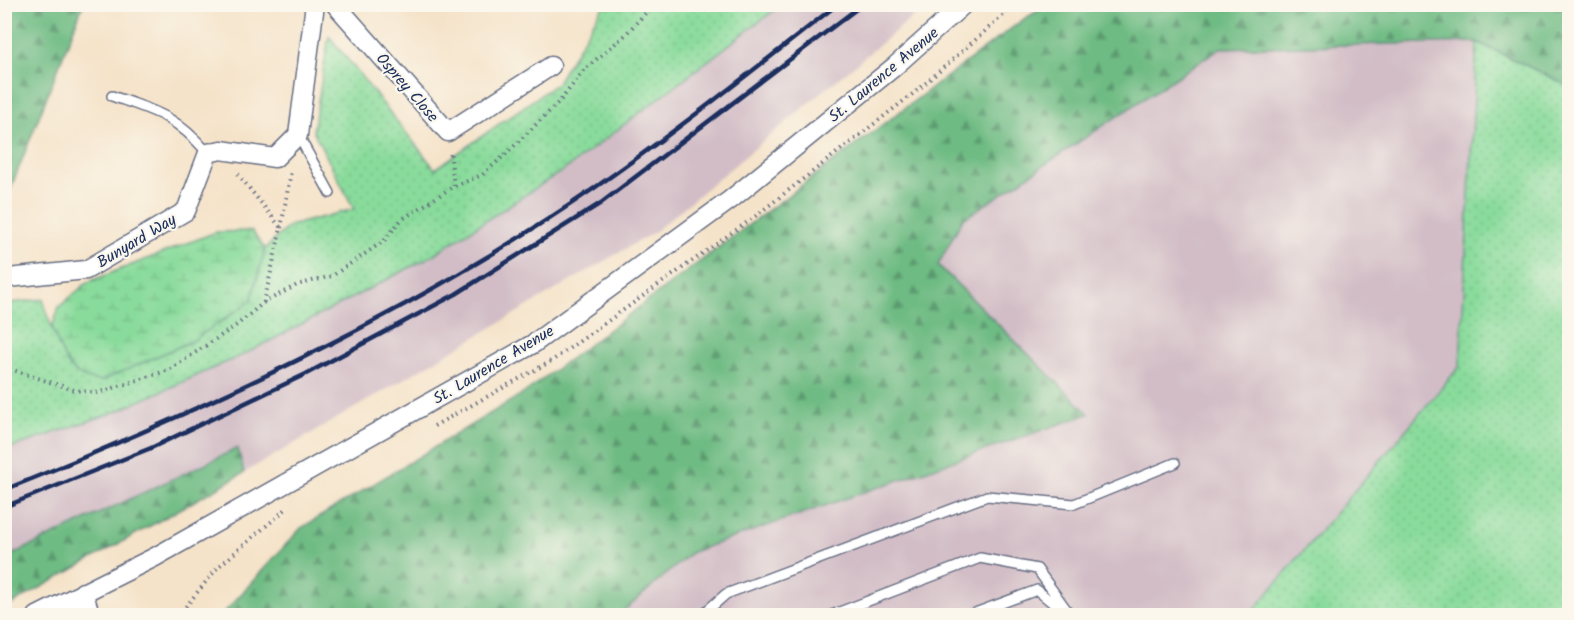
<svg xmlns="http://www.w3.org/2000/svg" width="1574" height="620" font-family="Kalam,sans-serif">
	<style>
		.industrial { fill: #d2bdc6 }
		.grass { fill: url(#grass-dots); stroke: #52857c; stroke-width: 1.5 }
		.forest { fill: url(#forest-firs); stroke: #447570; stroke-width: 1.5 }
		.wetland { fill: url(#wetland-marsh); stroke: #52857c; stroke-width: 1.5 }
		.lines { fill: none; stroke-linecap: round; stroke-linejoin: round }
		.lane-casing { stroke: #676e83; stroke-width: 12 }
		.street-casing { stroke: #676e83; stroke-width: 21 }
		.path { stroke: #676e83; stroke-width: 4; stroke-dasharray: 1.5 4.5; stroke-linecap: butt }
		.lane { stroke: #fff; stroke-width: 9 }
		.street { stroke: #fff; stroke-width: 18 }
		.rail { stroke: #1b2f5e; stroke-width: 4.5 }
		.labels { text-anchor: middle; stroke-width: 4.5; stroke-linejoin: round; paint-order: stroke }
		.street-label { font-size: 16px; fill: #1b2f5e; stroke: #fbf7ec }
	</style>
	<defs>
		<pattern id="grass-dots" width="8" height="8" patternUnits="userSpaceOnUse" patternTransform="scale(1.5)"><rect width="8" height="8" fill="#89db9b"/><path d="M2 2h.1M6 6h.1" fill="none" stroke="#76bc88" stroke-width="1.8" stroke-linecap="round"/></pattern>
		<pattern id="forest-firs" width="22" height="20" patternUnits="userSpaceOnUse" patternTransform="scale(1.5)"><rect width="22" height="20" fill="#6ebb83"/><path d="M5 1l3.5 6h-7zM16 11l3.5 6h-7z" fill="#5a986e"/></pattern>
		<pattern id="wetland-marsh" width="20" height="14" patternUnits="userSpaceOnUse" patternTransform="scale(1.5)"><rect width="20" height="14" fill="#89db9b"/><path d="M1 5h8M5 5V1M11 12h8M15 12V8" fill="none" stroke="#76bc88"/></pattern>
	</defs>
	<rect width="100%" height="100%" fill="#fbf7ec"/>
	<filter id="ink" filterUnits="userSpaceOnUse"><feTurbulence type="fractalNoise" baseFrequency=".0167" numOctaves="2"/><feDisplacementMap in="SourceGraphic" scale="12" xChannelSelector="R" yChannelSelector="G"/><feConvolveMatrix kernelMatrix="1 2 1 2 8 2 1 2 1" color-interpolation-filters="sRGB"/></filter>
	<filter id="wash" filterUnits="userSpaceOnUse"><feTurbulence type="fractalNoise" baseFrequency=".008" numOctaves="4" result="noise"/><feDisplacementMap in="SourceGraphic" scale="24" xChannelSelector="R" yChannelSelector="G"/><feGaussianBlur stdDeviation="1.35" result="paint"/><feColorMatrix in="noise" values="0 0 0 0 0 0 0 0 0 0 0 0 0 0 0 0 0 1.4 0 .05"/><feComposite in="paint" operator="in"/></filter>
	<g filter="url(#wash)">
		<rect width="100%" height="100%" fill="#f5e3c9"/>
		<path class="industrial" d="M781,5H927L654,232L244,473L237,448L5,558V450L115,412L245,354L428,258L752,28Z
			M1477,42L1460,366L1253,611L1241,616H269L962,220L1220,48Z"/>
		<path class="grass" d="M604,5H781L570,166L428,258L245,354L115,412L5,450L4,304L43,299L52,328L227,317L251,301L265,249L289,226L354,209L313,131L329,36L435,169L556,84Z
			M1477,42L1569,86V615L1241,616L1253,611L1460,366Z"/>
		<path class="forest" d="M5,4L83,5L5,203L4,5Z
			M1050,4L1569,5V86L1477,42L1220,48L962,220L938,265L1089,414L692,552L619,615H222L301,528L524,393L1024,19Z
			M238,448L244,473L5,608V558Z"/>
		<path class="wetland" d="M252,231L265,249L251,301L192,341L101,381C66,378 64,356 52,328L59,307L88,282L216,232Z"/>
	</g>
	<g filter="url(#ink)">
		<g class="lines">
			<g class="lane-casing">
				<path id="lane" d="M112,96C158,112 174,115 208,153
					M298,135L330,193
					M701,616L726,594L987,496L1074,504L1175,463
					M829,616L980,558L1037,569L1071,616
					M967,616L1037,590L1066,614"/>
			</g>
			<g class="street-casing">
				<path id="street" d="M335,4L448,132L551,66
					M8,278L86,270L186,211L208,153L221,150L275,158L298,135L315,4
					M83,592L91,616
					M37,616L155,557L533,344L730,200L894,67L964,4"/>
			</g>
			<path class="path" d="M238,174L281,228L264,302
				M455,186L482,175L506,154L560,101L585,69L624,36L654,4
				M281,228L291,171
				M4,367L74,390L98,393L169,370L237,325L263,303L297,285L332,276L384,241L401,220L454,186L450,150
				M434,426L553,360L753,218L919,89L1016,4
				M178,616L218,567L286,509"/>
			<use href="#lane" class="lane"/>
			<use href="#street" class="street"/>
			<path class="rail" d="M4,490C208,408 411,314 593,189C677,131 757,67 838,4
				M4,507L151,448L306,374L456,294L601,203L863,4"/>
		</g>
	</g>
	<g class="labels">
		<g class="street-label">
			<text transform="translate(883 74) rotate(-40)" y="6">St. Laurence Avenue</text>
			<text transform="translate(408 87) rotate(49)" y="6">Osprey Close</text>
			<text transform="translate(136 240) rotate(-31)" y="6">Bunyard Way</text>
			<text transform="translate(493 364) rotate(-31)" y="6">St. Laurence Avenue</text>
		</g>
	</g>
	<rect width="1574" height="620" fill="none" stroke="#fbf7ec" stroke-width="24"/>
</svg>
